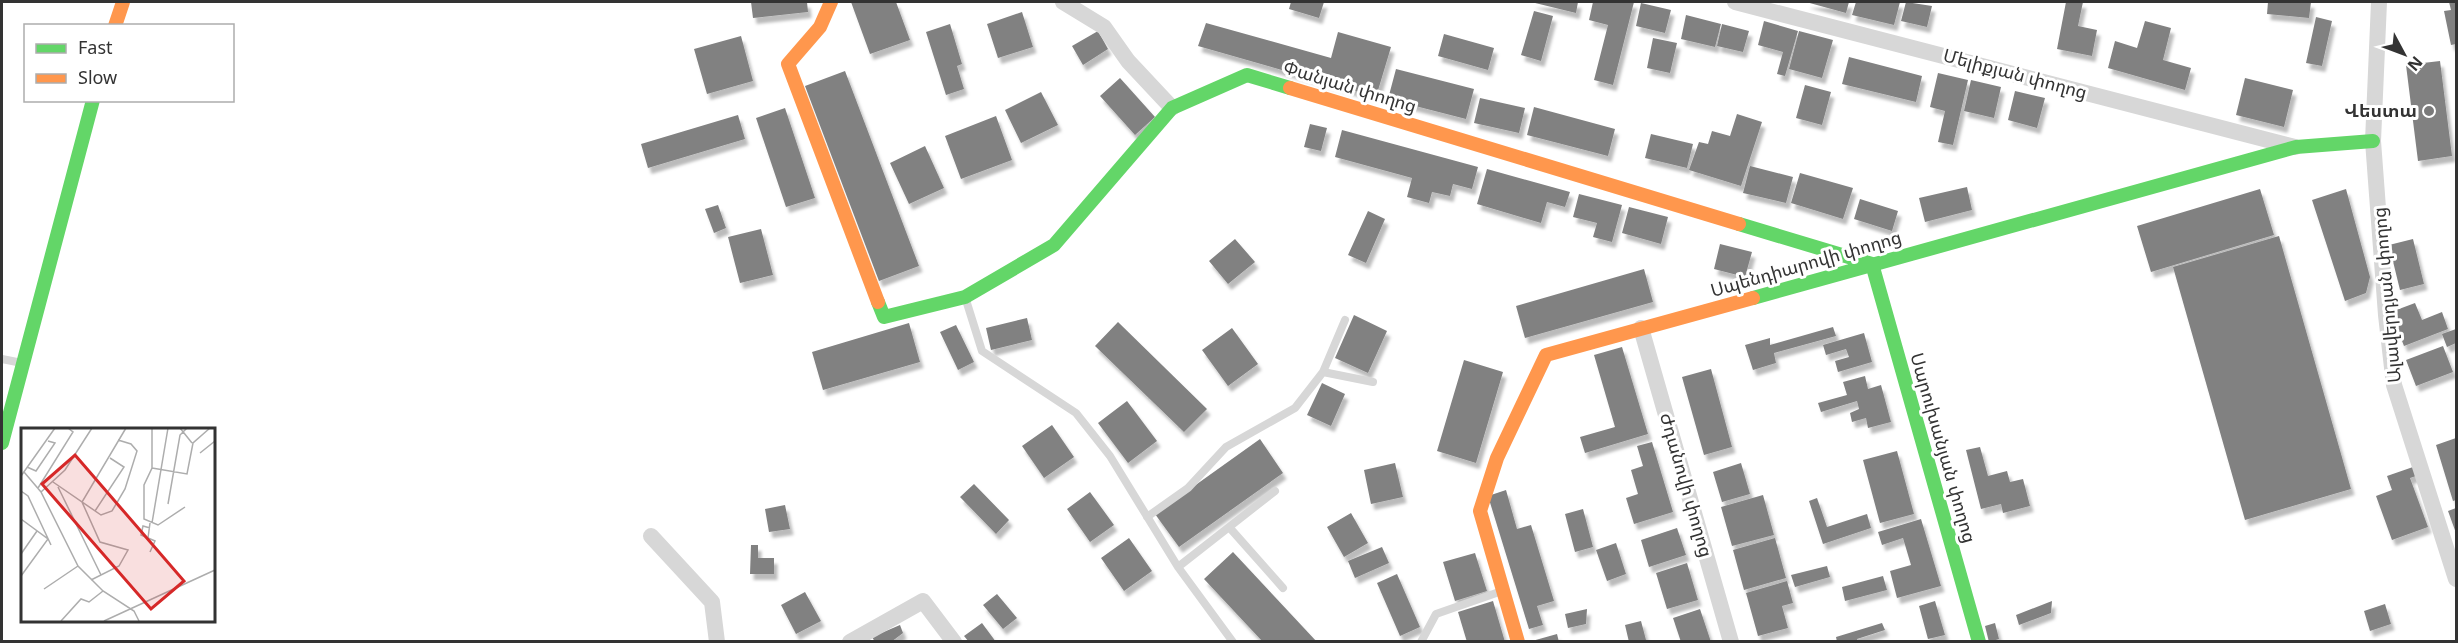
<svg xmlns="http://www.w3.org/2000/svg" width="2458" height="643" font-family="'Noto Sans','Noto Sans Armenian',sans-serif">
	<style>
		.building { fill: #818181; filter: url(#shadow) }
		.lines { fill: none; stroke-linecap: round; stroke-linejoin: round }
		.lane { stroke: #d7d7d7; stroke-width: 8 }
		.street { stroke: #d7d7d7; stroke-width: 16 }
		.fast { stroke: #63d668; stroke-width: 14 }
		.slow { stroke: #ff974d; stroke-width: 14 }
		.poi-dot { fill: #7a7a7a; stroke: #fff; stroke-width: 2 }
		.labels { text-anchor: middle; stroke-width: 6; stroke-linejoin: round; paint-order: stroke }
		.street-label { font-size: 18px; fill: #333; stroke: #fff }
		.poi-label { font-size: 18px; font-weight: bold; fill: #333; stroke: #fff; text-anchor: end }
		.inset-road { fill: none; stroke: #adadad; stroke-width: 1.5 }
		.view { fill: #d62828; fill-opacity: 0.15; stroke: #d62828; stroke-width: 3 }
		.inset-edge { fill: none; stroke: #333; stroke-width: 3 }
	</style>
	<defs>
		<filter id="shadow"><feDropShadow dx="3.5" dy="6" stdDeviation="1.5" flood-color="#0004"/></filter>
	</defs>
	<rect width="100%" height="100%" fill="#fff"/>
	<path class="building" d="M751,2H807L808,12L753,18Z
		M851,2H896L910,40L870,54Z
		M1291,2H1324L1319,18L1289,9Z
		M1531,2H1578L1576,13Z
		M1593,2H1634L1613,85L1594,80L1608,25L1589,20Z
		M1806,2H1849L1846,13Z
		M1856,2H1900L1894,25L1852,15Z
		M1906,2L1932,6L1927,27L1901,21Z
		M2066,2H2083L2078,26L2097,30L2092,56L2057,49Z
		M2268,2H2311L2309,18L2267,14Z
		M2449,2H2456V44L2451,45L2444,11L2451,10Z
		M1641,3L1671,10L1665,33L1636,26Z
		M1534,11L1553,16L1541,61L1521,55Z
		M1022,12L1033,47L998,58L987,24Z
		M1686,15L1721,24L1715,47L1681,39Z
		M2316,17L2332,21L2322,66L2306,63Z
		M1764,21L1798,31L1785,76L1777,74L1783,52L1758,45Z
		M2145,21L2171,28L2163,60L2191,68L2185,90L2108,68L2115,41L2137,48Z
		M1206,23L1331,58L1338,32L1391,47L1376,97L1198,46Z
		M950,24L962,64L957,66L964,89L946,95L926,32Z
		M1722,24L1749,31L1743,52L1717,46Z
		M1098,31L1108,49L1083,65L1072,46Z
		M1799,31L1833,40L1822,78L1789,69Z
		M1444,34L1494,48L1488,70L1438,56Z
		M741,36L753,81L707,94L694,49Z
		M1653,38L1677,43L1670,73L1647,68Z
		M1849,57L1922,76L1916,102L1842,84Z
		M2440,61L2452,156L2418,161L2406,65Z
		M1396,69L1474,89L1466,119L1388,99Z
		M845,71L919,266L879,281L805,86Z
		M1938,73L1968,80L1953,145L1938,142L1945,111L1930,107Z
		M1120,78L1155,117L1135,135L1100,96Z
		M2245,78L2293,90L2284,127L2236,115Z
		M1971,80L2001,87L1994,118L1964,111Z
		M1805,85L1831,92L1822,125L1796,118Z
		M2015,91L2045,98L2037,128L2008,120Z
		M1041,92L1058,125L1021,143L1005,110Z
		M1480,98L1525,108L1519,133L1474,123Z
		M1534,107L1615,129L1608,156L1527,135Z
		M785,108L815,198L786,207L756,118Z
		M1737,114L1762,122L1741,186L1689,170L1699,142L1708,144L1712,131L1730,136Z
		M738,115L745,139L648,168L641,144Z
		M996,116L1012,160L961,179L945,136Z
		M1310,124L1327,128L1321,151L1304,147Z
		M1342,130L1478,167L1472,189L1453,184L1450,196L1432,192L1429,203L1407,197L1412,178L1335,157Z
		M1651,134L1693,144L1687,168L1645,158Z
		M925,146L944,188L909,204L890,163Z
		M1750,166L1793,177L1786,203L1743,193Z
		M1487,169L1570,192L1565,207L1547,202L1541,223L1477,204Z
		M1800,173L1853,188L1843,219L1791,203Z
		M1967,187L1972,210L1925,222L1919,198Z
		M2260,189L2274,235L2151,272L2137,226Z
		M2346,189L2370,277L2366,293L2345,301L2312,200Z
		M1579,194L1622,205L1612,242L1593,237L1597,223L1573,217Z
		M1860,199L1898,211L1892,231L1854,219Z
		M718,205L726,228L714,233L705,209Z
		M1629,207L1668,217L1661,244L1622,233Z
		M1368,211L1385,219L1366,263L1348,255Z
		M761,229L773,275L740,283L728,237Z
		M2279,236L2351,489L2245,520L2173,267Z
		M1235,239L1255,262L1228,284L1209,261Z
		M2413,239L2424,284L2400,290L2389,245Z
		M1720,244L1752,252L1745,277L1714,269Z
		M1644,269L1653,302L1525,338L1516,306Z
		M2415,303L2422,320L2442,312L2448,329L2404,346L2391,312Z
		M1354,315L1387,331L1368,373L1335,358Z
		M1027,318L1032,340L991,350L986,328Z
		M1118,322L1207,409L1184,432L1095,346Z
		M909,323L920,362L823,390L812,352Z
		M956,325L974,362L958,370L940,332Z
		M1833,327L1836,336L1774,353L1776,363L1753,370L1745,345L1770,338V345Z
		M1232,328L1258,364L1228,386L1202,350Z
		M2456,329V343L2447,347L2442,334Z
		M1864,333L1872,362L1838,372L1835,361L1849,357L1846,349L1826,355L1823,345Z
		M2443,346L2453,372L2416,386L2406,360Z
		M1622,347L1648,434L1585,453L1580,437L1615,427L1594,355Z
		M1464,360L1503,372L1476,463L1437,451Z
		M1711,369L1732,447L1704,455L1682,377Z
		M1865,376L1868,389L1881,385L1891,422L1868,428L1866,418L1852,422L1850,413L1859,409L1857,401L1821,412L1818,403L1847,395L1843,382Z
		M1322,383L1345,394L1331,426L1307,415Z
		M1127,401L1157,441L1128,463L1098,423Z
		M1052,425L1074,457L1044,478L1022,446Z
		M2456,438V500L2453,501L2436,445Z
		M1260,439L1283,473L1179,547L1155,514Z
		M1652,442L1673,512L1634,524L1626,498L1638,494L1631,470L1643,466L1637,446Z
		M1980,447L1988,476L2007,471L2010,482L2023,479L2030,506L2003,513L2001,504L1981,509L1966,450Z
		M1897,451L1914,514L1880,523L1863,460Z
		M1395,463L1403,497L1371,504L1364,470Z
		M1741,463L1750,494L1722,502L1713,472Z
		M2413,467L2416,476L2410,478L2428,527L2392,540L2376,496L2392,490L2387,476Z
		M974,484L1009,520L996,534L960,497Z
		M1506,490L1517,529L1531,525L1554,601L1537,606L1543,625L1529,629L1488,496Z
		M1090,492L1114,525L1090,542L1067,509Z
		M1763,495L1774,535L1732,546L1721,507Z
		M1817,498L1827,527L1867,514L1871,528L1823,544L1809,501Z
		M785,505L790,529L769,532L765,509Z
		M2456,508V533L2448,511Z
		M1583,509L1593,547L1575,552L1565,514Z
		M1351,513L1368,543L1344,557L1327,527Z
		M1921,519L1941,586L1897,598L1890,571L1911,565L1903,538L1882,545L1878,532Z
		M1677,528L1686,555L1649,567L1641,540Z
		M1129,538L1152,571L1124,591L1101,558Z
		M1775,538L1786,578L1744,590L1733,550Z
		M1616,543L1626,574L1607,581L1596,550Z
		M751,545H758V558H774V574H750Z
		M1382,547L1389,563L1355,578L1348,561Z
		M1233,552L1317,642H1263L1204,579Z
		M1475,553L1487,591L1455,601L1443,562Z
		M1687,563L1698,600L1667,609L1656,573Z
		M1827,566L1830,577L1795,587L1791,575Z
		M1397,574L1420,627L1400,636L1377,583Z
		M1883,576L1887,590L1845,601L1842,587Z
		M1787,581L1793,603L1782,606L1788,628L1758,636L1746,593Z
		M805,592L821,621L796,634L781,605Z
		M997,594L1017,618L1003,629L983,605Z
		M1493,601L1505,642H1467L1458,612Z
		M1935,601L1945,635L1928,639L1919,606Z
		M2052,601L2051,613L2019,625L2016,615Z
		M2385,604L2391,624L2370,631L2364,611Z
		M1587,609L1586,624L1568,628L1565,614Z
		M1700,609L1711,642H1681L1673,618Z
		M1641,621L1646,640L1629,642L1625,625Z
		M982,623L996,642H969L964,636Z
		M1882,623L1885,630L1857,639V642H1837L1836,637Z
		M1995,623L1999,639L1989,642L1985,626Z
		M900,625L903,633L891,642H875L872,637Z
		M1557,634L1559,642H1532V641Z"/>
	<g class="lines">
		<path class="lane" d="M966,300L982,351L1076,413L1110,456L1178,567L1233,642
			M2,359L22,363
			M1323,372L1373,382
			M1147,517L1188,488L1226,447L1295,408L1323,372L1345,320
			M1229,527L1283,588
			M1178,567L1275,491
			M1421,642L1436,614L1502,591"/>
		<path class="street" d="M1063,2L1104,27L1128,61L1172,108
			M1735,2L2295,147
			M2379,2L2373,141L2386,315L2394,385L2456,579
			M1641,328L1731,642
			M651,536L712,602L717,642
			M850,642L923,601L954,642"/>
		<path class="fast" d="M1739,224L1872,264L1979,642
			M1753,298L2296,147L2373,141
			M878,302L884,317L965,297L1054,245L1172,108L1247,75L1290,88
			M2,443L93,100"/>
		<path class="slow" d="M831,2L820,27L788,64L878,302
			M115,26L123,2
			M1290,88L1739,224
			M1518,642L1480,511L1497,458L1546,355L1753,298"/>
	</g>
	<circle class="poi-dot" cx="2429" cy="111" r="6"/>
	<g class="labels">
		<g class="street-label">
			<text transform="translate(2015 74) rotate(15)" y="6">Մելիքյան փողոց</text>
			<text transform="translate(1350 87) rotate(17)" y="6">Փանյան փողոց</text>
			<text transform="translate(1806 264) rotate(-16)" y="6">Սպենդիարովի փողոց</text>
			<text transform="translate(2387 295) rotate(-95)" y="6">Ալավերդյան փողոց</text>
			<text transform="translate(1943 448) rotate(74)" y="6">Սարուխանյան փողոց</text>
			<text transform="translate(1686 485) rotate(74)" y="6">Ժդանովի փողոց</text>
		</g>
		<g class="poi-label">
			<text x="2417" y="117">Վեստա</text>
		</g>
	</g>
	<g transform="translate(21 428)">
		<rect width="194" height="194" fill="#fff"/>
		<path class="inset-road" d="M131,0V40L123,57V91L137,97L164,79M159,0L171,15M179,25L194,13M6,39L15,43L34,15L27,13M131,40L166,46L172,15L189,0M3,44L20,64L57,138L82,163L113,183L118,193M0,48L34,0M32,54L80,87L91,83L104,61L116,23L110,16L97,12M37,59L80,147M17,60L52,4L47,0M0,63L7,68L30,117M20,64L44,42L71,0M147,76L159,7L166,0M74,83L103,39L89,30M0,91L27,111L0,148M131,95L147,0M129,100L122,98L120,107L127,110L129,95M127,110L134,113L129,124M0,126L16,103M70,152L98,138L107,122L79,114L61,74L105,0M23,161L57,138M40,193L60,171L68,174L82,163M83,193L194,142"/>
		<path class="view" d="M54,27L163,153L130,181L21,56Z"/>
		<rect width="194" height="194" class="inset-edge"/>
	</g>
	<rect width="2458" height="643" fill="none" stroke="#333333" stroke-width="6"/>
	<rect x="24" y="24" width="210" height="78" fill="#ffffff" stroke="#adadad" stroke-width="1.5"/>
	<rect x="36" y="44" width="30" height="9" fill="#63d668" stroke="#adadad" stroke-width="1.5"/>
	<text x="78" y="54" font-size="18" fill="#333333">Fast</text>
	<rect x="36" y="74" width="30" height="9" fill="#ff974d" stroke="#adadad" stroke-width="1.5"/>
	<text x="78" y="84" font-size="18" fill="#333333">Slow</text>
	<g transform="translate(2404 54) rotate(131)" stroke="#ffffff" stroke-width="4.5" paint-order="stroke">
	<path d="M0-4.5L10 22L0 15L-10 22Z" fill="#333333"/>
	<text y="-9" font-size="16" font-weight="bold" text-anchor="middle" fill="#333333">N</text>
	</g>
</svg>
